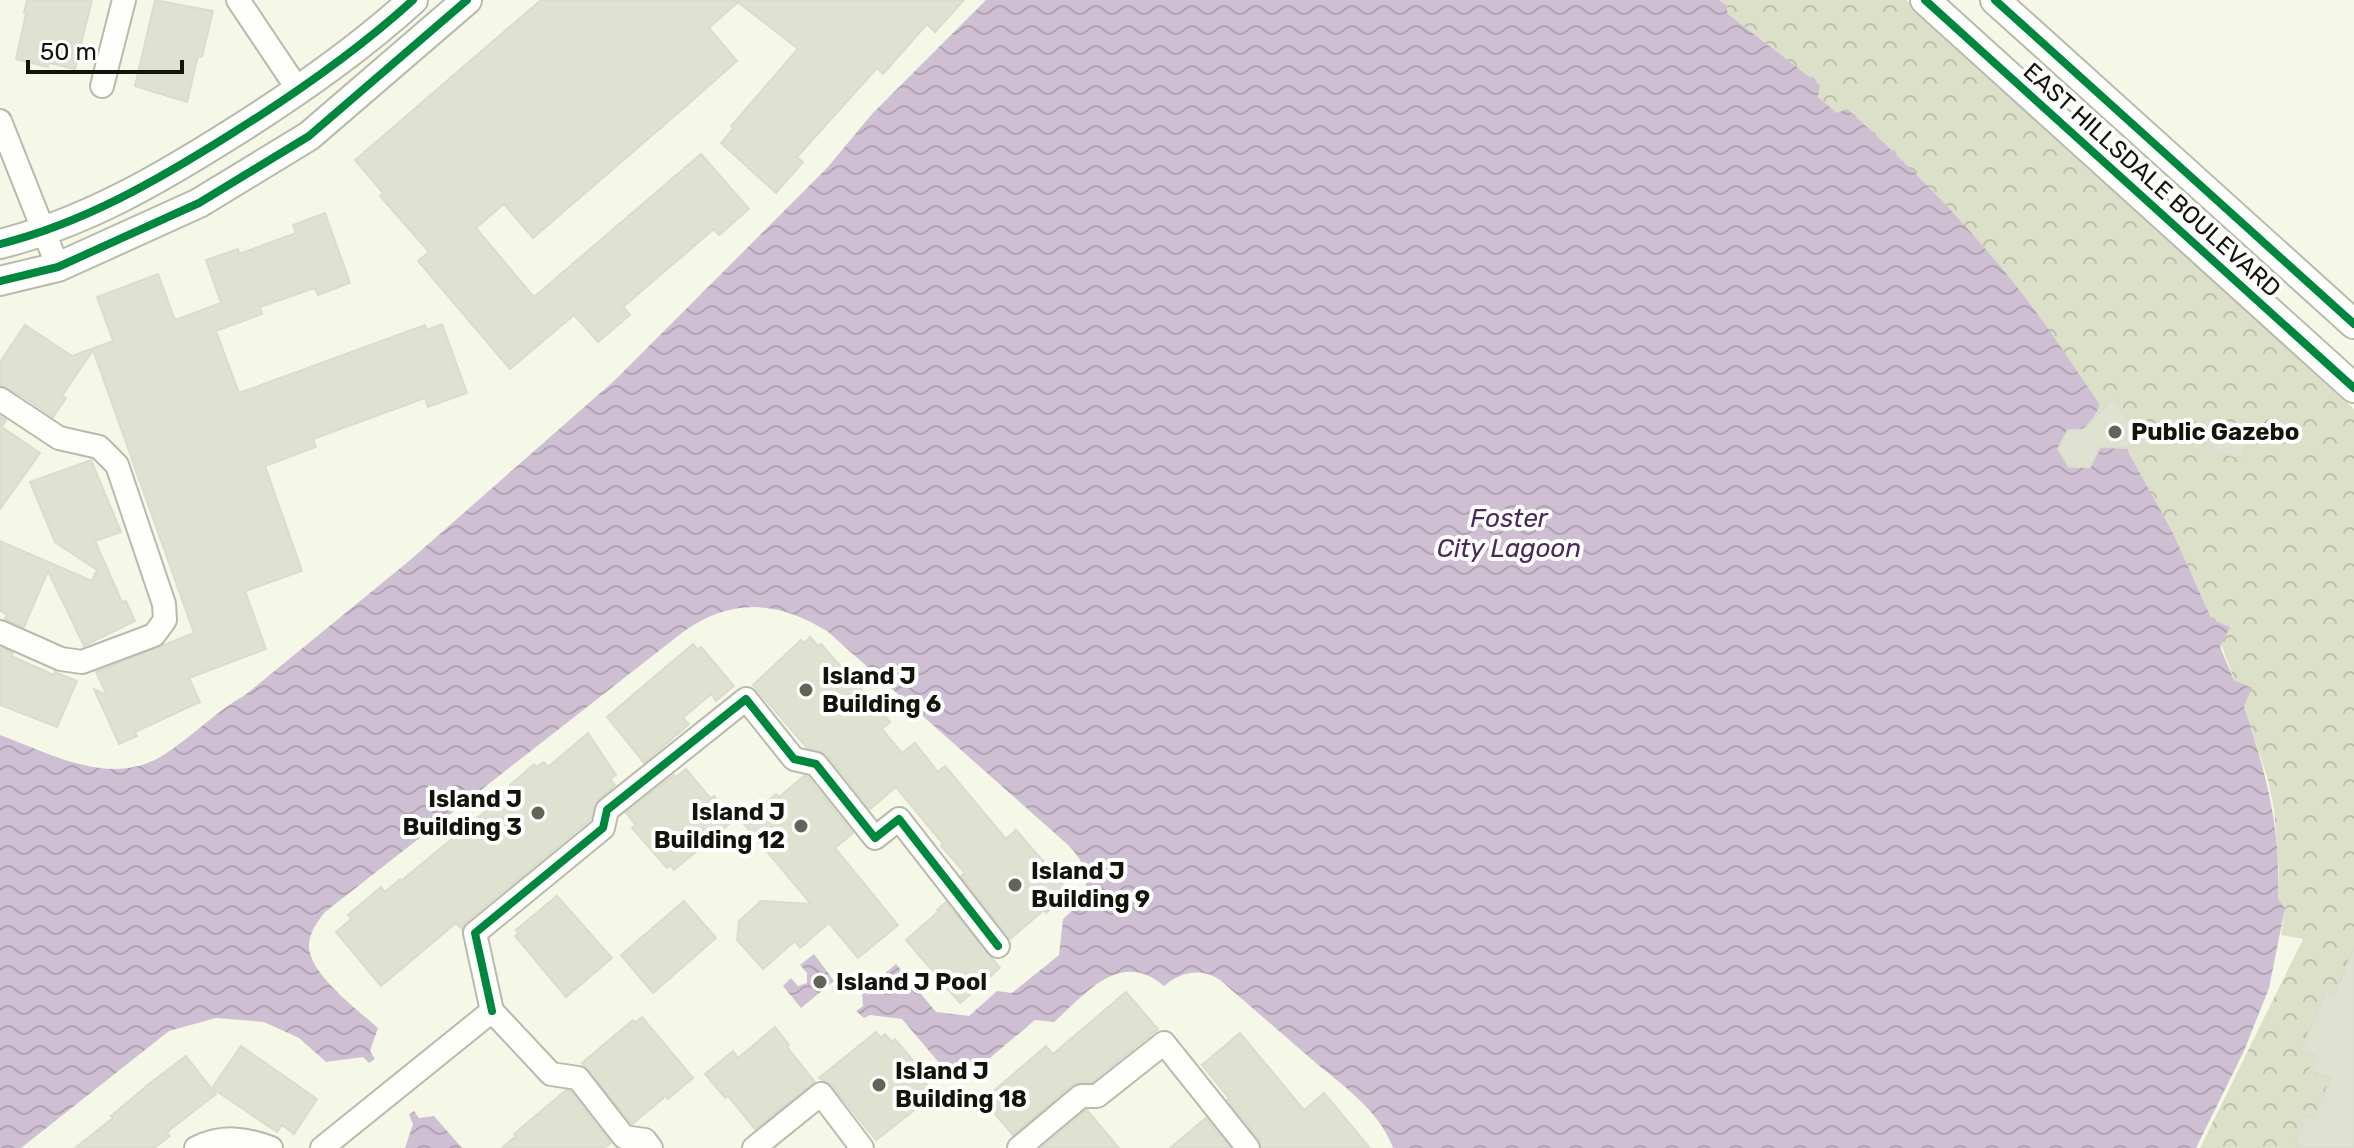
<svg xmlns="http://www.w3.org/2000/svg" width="2354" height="1148" font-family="Rubik,sans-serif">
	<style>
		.park { fill: url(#park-crowns) }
		.water { fill: url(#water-waves) }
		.building { fill: #dfe1d1; stroke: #dadcce; stroke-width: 2 }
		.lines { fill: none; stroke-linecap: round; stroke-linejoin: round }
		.minor-casing { stroke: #b9baae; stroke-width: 26 }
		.major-casing { stroke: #b9baae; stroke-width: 32 }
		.minor { stroke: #fefefb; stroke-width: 22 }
		.major { stroke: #fefefb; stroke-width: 28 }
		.cycleway-casing { stroke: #fff; stroke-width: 13 }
		.cycleway { stroke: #00873e; stroke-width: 8 }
		.poi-dot { fill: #626457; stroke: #fff; stroke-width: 3 }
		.labels { text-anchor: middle; stroke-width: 8; stroke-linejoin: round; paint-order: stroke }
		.street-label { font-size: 24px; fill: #13140a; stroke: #fff }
		.poi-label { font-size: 24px; font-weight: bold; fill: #13140a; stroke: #fff; text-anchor: start }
		.water-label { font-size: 26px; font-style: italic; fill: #4a2a59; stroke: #fff }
	</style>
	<defs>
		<pattern id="park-crowns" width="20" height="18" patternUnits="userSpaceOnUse" patternTransform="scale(2)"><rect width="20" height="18" fill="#dde0c8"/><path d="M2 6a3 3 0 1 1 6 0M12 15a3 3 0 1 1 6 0" fill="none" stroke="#bdbfaa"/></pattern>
		<pattern id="water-waves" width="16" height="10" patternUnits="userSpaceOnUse" patternTransform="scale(2)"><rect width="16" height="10" fill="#cfbfd3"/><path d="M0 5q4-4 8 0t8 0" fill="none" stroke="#b1a3b4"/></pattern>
	</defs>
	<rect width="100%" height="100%" fill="#f6f8e7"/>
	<path class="park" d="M1719,0H1906L2354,409V1148H2200L2303,939L2281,935L2285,908L2278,899L2279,872L2274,809L2268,780L2244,706L2212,620L2174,535L2109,438L2100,448L2090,467H2069L2057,449L2068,430H2089L2101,426L2093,419L2062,349L1991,256L1889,147L1837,113L1818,97L1820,85L1728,14L1726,5Z"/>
	<path class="water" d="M986,0H1719L1726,5L1728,14L1820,85L1818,97L1837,113L1847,109C1912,167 1974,231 2027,300C2053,334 2076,370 2100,405L2093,418L2101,427L2068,430L2058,449L2069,467H2090L2100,448L2098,443L2109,437L2115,448H2126L2174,535L2212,620L2230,627L2220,647L2234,680L2252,688L2244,706C2266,774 2281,826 2278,899L2285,908L2269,988L2244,1051L2196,1148H1393C1379,1109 1340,1084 1310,1058C1280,1032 1250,1006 1220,980C1201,967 1180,972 1164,986C1120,949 1087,993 1054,1022L1035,1020L979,1067L941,1065L902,1019L870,1015L864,1018L856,1011L863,1006L862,993L896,964L936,1012L969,1016L997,991L1012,993L1059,955L1063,919C1091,896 1095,872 1068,845L827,631C776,600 732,598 683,632L325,912C317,922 309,933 309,946C309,974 358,1010 378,1028L370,1051L375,1059L369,1063L363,1057L326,1062L299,1038L264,1022L216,1018L169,1031L21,1148H0V735C52,754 112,789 165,754C193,736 215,712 245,695L409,561L615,380L827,168L872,114Z
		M814,954L834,981L801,1008L783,986L791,978L798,986L807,983V973L800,965Z
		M414,1111L419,1118L434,1116L462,1148H405L413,1124L409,1115Z"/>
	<path class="building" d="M27,0H92L75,69L49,63L48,67L16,59L26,14L24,13Z
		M155,0L213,11L202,57L198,56L187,102L135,86Z
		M541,0H964L935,32L927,24L883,74L877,68L797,157L803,162L776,193L721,143L733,129L731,126L798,49L738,2L709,28L737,61L685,107L533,238L504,204L476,228L534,297L701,154L749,209L719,235L714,229L623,307L630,315L598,342L574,315L510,369L418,261L429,252L380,196L384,194L355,160Z
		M325,213L350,283L318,295L315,288L260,307L262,314L216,331L239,393L425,325L427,330L442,324L467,393L428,407L425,398L313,439L316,447L265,466L302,571L245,591L266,649L189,678L200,702L135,732L137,736L119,744L94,689L107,695L96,672L194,633L93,350L62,396L66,398L53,417L22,396L0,385V362L25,325L72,356L113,341L97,297L158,274L175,320L221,303L206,260L238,249L239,254L296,233L293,225Z
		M2114,398L2142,441L2126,448L2100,447L2090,467H2069L2058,449L2068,430H2083Z
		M0,416L6,420L2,427L40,453L0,509Z
		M2217,429L2247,437L2242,458L2212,451Z
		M91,460L121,532L95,541L122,602L126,601L135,621L84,646L48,571L24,627L5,619L7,614L0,611V541L92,581L97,570L55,542L30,482Z
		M810,637L818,646L821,644L890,722L882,729L902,753L915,743L938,772L945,766L1006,839L1016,830L1070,892L1046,913L1044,910L1010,939L961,876L965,873L941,846L943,844L896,787L870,809L827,755L806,747L753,685L801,640L804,643Z
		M693,644L698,650L701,647L734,686L716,701L711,694L683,718L689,724L644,763L607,717Z
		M0,647L13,653L11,656L54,675L55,672L77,681L57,727L0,705Z
		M588,733L616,775L610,779L615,785L598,800L590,820L466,922L462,929L456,923L381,986L336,932L351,919L348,915L381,887L385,892L400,879L401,881L494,804L492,801L534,764L537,767L544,762L548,767Z
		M686,769L711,799L714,796L734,820L674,870L670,865L667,868L632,828L636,825L626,813L674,775L676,777Z
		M804,776L808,777L853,833L835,848L898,925L858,958L829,923L800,948L795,941L763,969L737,940L739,921L761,901L811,904L743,823L776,794L779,797Z
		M557,896L612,958L566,997L515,936L518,933L516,930Z
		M684,901L716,938L653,993L621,955Z
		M946,902L1000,968L960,1003L906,940L939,911L937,910Z
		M2354,948V1148H2305L2294,1143L2307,1115L2314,1118L2331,1079L2310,1070L2316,1056L2301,1050L2326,991L2334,995Z
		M1126,992L1158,1029L1092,1082L1072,1085L1013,1135L983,1100L1046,1046L1053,1054Z
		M642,1017L693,1078L668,1099L666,1096L632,1124L582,1063L633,1020L635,1023Z
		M775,1027L789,1045L787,1047L815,1082L755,1129L728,1096L725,1098L705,1074L733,1051L738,1058Z
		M876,1032L881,1038L885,1034L892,1042L895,1039L929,1080L926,1083L935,1094L876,1140L832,1086L819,1078Z
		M1240,1033L1304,1110L1324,1093L1370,1148H1262L1259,1139L1227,1100L1229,1098L1202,1065Z
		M241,1046L317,1099L294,1134L282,1125L277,1132L212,1088Z
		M186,1056L216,1094L167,1132L170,1136L154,1148H75L113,1118L111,1116L150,1083Z
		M566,1090L570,1091L611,1143L604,1148H502L516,1136L514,1134Z
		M1087,1110L1119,1148H1041L1086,1110Z
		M1206,1118L1230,1148H1170Z"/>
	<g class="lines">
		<g class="minor-casing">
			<path id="minor" d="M238,0L299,91
				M102,86L124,0
				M0,121L58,267
				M0,399L59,438L99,447L117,465L164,604L165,620L154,635L82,662L61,659L0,632
				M492,1011L475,933L603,828L607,810L746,699L794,759L816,764L875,838L899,819L998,946
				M492,1011L551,1074L578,1078L624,1137L645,1140L651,1148
				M196,1148C222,1135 245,1138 271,1148
				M322,1148L492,1011
				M754,1148L821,1094L862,1148
				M1019,1148L1081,1096H1097L1164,1043L1248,1148"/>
		</g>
		<g class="major-casing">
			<path id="major" d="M1925,0L2354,388
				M1995,0L2354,324
				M0,244C84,223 158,180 231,134C295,94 357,51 413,0
				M0,281L58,267L199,203L309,136L467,0"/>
		</g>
		<use href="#minor" class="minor"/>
		<use href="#major" class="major"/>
		<g class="cycleway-casing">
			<path id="cycleway" d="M1925,0L2354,388
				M1995,0L2354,324
				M0,244C84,223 158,180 231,134C295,94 357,51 413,0
				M0,281L58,267L199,203L309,136L467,0
				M492,1011L475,933L603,828L607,810L746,699L794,759L816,764L875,838L899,819L998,946"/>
		</g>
		<use href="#cycleway" class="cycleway"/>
	</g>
	<g class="poi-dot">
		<circle cx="2115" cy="432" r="8"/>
		<circle cx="806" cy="690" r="8"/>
		<circle cx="538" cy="813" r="8"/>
		<circle cx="801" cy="826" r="8"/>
		<circle cx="1015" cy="885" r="8"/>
		<circle cx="820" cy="982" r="8"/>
		<circle cx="879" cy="1085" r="8"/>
	</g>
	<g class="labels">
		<g class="street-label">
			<text transform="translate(2152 180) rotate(42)" y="8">EAST HILLSDALE BOULEVARD</text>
		</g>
		<g class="poi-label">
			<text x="2131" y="440">Public Gazebo</text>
			<text x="822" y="684">Island J<tspan x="822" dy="28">Building 6</tspan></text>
			<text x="522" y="807" text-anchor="end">Island J<tspan x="522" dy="28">Building 3</tspan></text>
			<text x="785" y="820" text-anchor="end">Island J<tspan x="785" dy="28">Building 12</tspan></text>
			<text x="1031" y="879">Island J<tspan x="1031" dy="28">Building 9</tspan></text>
			<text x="836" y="990">Island J Pool</text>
			<text x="895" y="1079">Island J<tspan x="895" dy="28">Building 18</tspan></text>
		</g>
		<g class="water-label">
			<text x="1509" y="527">Foster<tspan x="1509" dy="30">City Lagoon</tspan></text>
		</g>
	</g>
	<path d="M28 60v12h154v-12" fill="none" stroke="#13140a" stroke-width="4"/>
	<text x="40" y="60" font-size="24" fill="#13140a" stroke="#ffffff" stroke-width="6" paint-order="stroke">50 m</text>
</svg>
